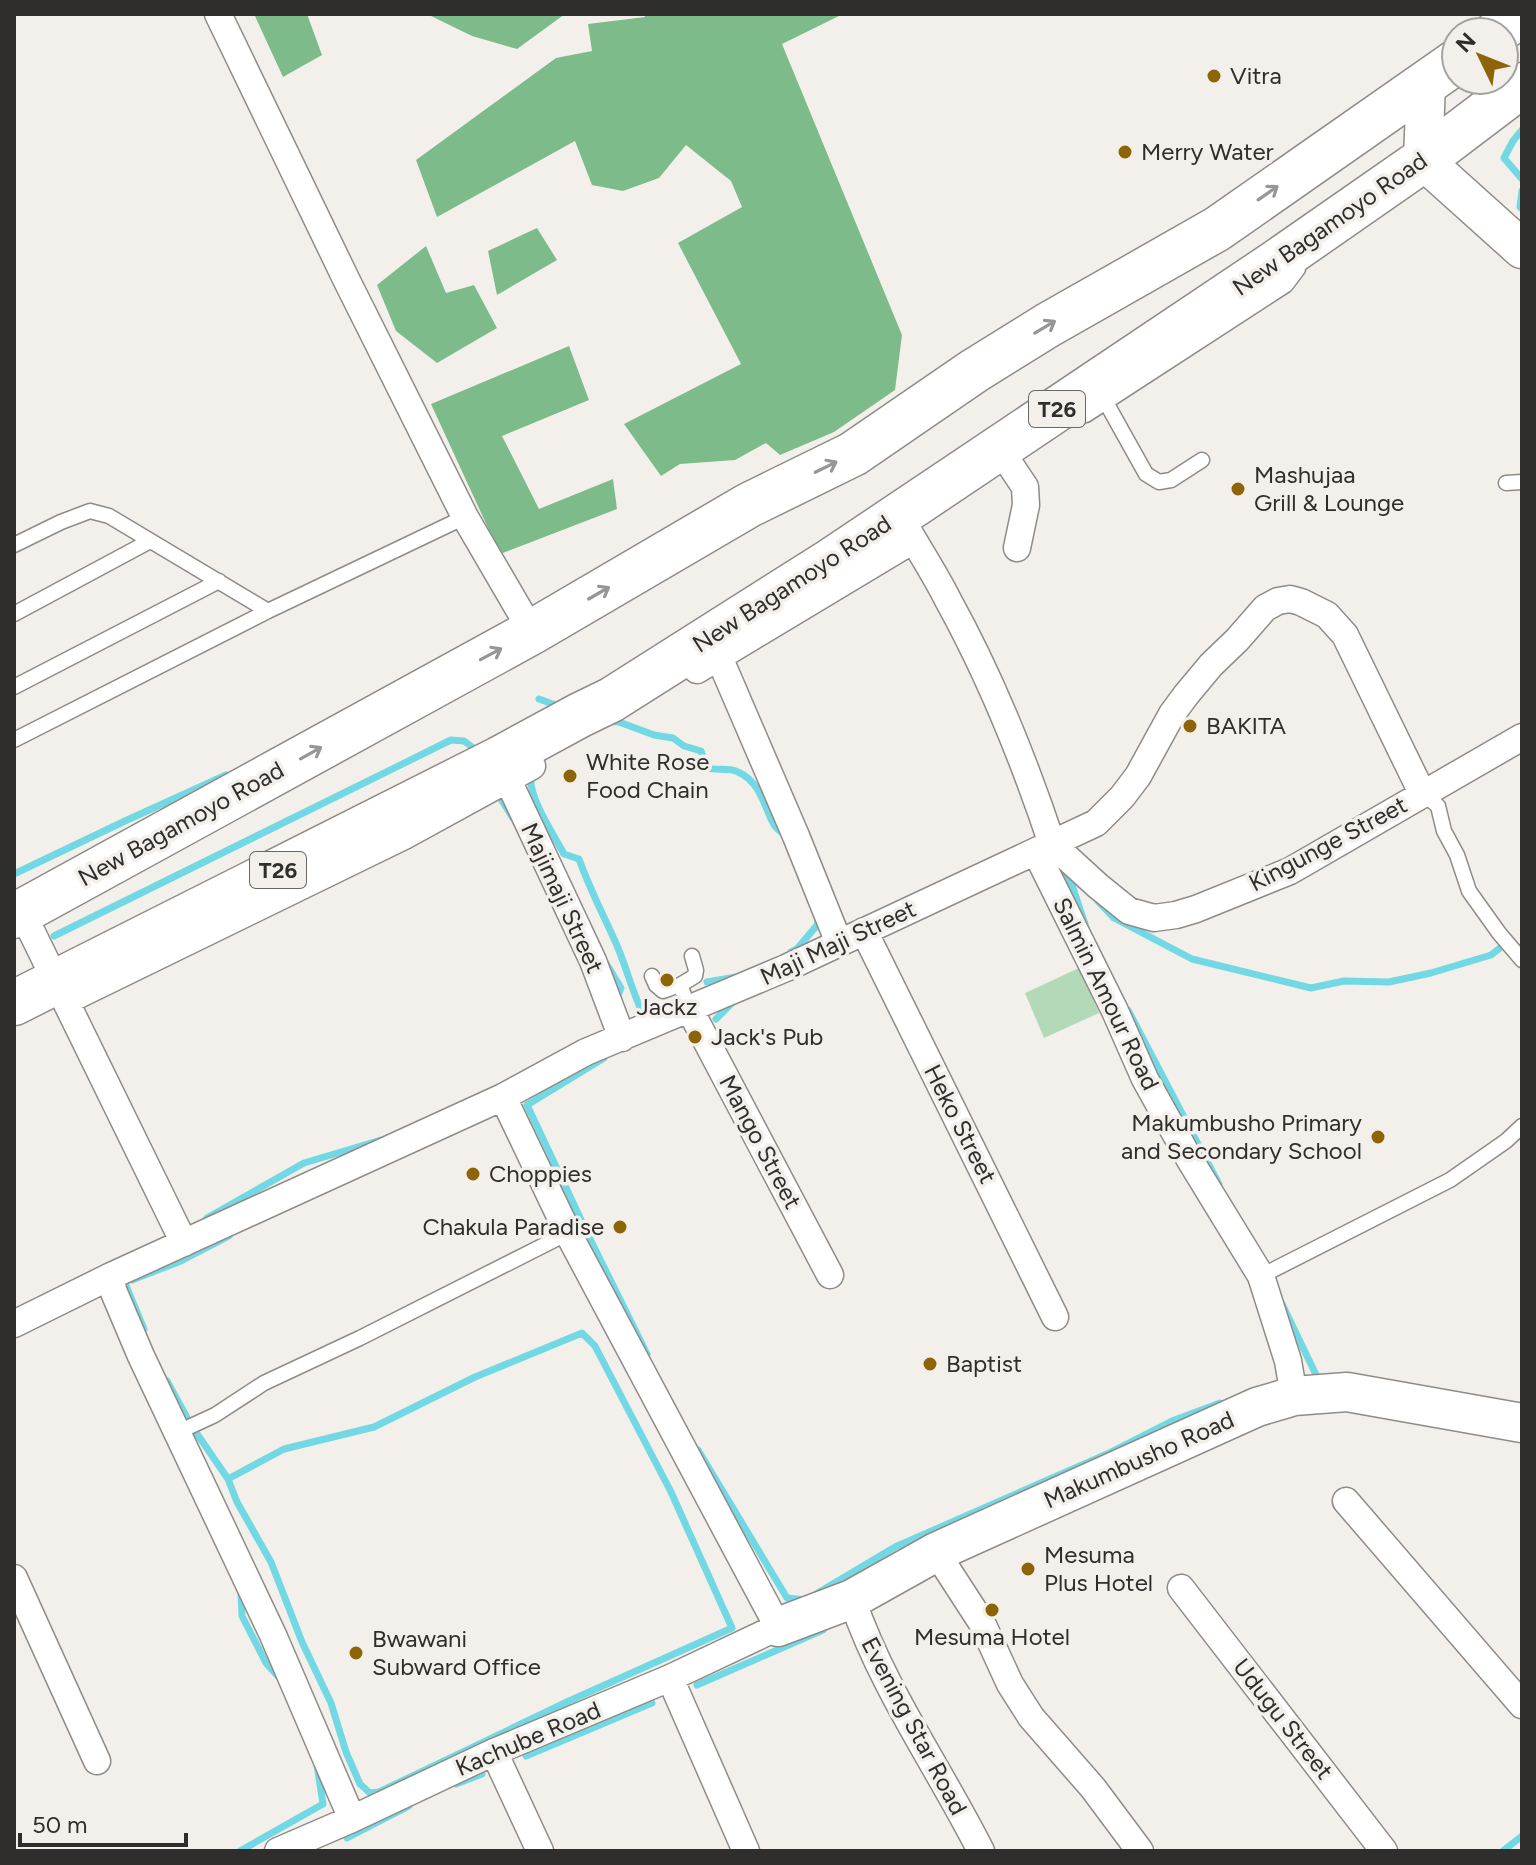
<svg xmlns="http://www.w3.org/2000/svg" width="1536" height="1865" font-family="Figtree,sans-serif">
	<style>
		.green { fill: #b2dab9 }
		.forest { fill: #7dbc8a }
		.lines { fill: none; stroke-linecap: round; stroke-linejoin: round }
		.stream { stroke: #72d9e4; stroke-width: 7 }
		.lane-casing { stroke: #8f8c88; stroke-width: 17 }
		.street-casing { stroke: #8f8c88; stroke-width: 29 }
		.secondary-casing { stroke: #8f8c88; stroke-width: 41 }
		.highway-casing { stroke: #8f8c88; stroke-width: 47 }
		.lane { stroke: #fff; stroke-width: 14 }
		.street { stroke: #fff; stroke-width: 26 }
		.secondary { stroke: #fff; stroke-width: 38 }
		.highway { stroke: #fff; stroke-width: 44 }
		.oneway { stroke: #979696 }
		.poi-dot { fill: #8d6407; stroke: #f3f0eb; stroke-width: 3 }
		.labels { text-anchor: middle; stroke-width: 7; stroke-linejoin: round; paint-order: stroke }
		.shield { fill: #f3f0eb; stroke: #6a6865; stroke-width: 2 }
		.shield-label { font-size: 22px; font-weight: bold; fill: #2f2e2c }
		.poi-label { font-size: 24px; fill: #2f2e2c; stroke: #f3f0eb; text-anchor: start }
		.street-label { font-size: 24px; fill: #2f2e2c; stroke: #f3f0eb }
	</style>
	<rect width="100%" height="100%" fill="#f3f0eb"/>
	<path class="green" d="M1079,968L1099,1013L1044,1038L1025,993Z"/>
	<path class="forest" d="M254,14H307L322,55L283,77Z
		M427,14H565L517,49L472,36Z
		M644,14H843L782,44L902,335L895,390L834,432L780,455L766,443L735,460L680,464L661,476L624,424L741,364L678,243L742,207L731,181L686,145L659,178L623,191L592,185L575,141L437,217L416,160L556,58L592,51L588,24L645,17Z
		M537,228L557,260L497,295L488,251Z
		M426,246L446,293L474,285L497,328L437,363L396,331L377,285Z
		M569,346L589,400L502,436L539,509L613,479L617,509L500,554L431,404Z"/>
	<g class="lines">
		<path class="stream" d="M1522,130L1513,141L1504,158L1522,179
			M1522,191L1520,207L1522,209
			M539,699L561,707
			M608,721L619,722L654,735L673,738L684,746L701,751L707,768C717,771 729,767 738,772C760,782 763,803 773,823C775,828 781,832 786,836
			M531,776C528,797 554,835 564,854L579,859C590,890 605,918 618,948C627,970 633,993 643,1014
			M499,796L513,818
			M1057,864L1072,885L1085,924
			M14,874L125,821L226,775
			M1098,901L1114,918L1192,959L1311,988L1344,981L1389,982L1431,973L1491,955L1500,948
			M54,936L451,740L464,741L479,752
			M791,952L797,949L818,924L817,916
			M606,963L621,988L616,1001
			M707,982L736,977
			M1128,1010L1219,1184
			M716,1019L735,1000
			M604,1058L527,1105L592,1243L647,1354
			M207,1218L304,1163L381,1140
			M132,1280L181,1261L229,1236
			M125,1283L144,1329
			M1282,1304L1319,1381H1322
			M167,1381L191,1425L228,1479L237,1502L271,1562L302,1642L331,1703L346,1752L360,1784L370,1793L379,1792L569,1701L732,1628L671,1492L595,1346L582,1333L475,1377L374,1427L284,1449L228,1479
			M698,1450L787,1598L806,1600
			M241,1593L242,1616L266,1663L282,1681
			M816,1594L895,1547L1107,1454L1172,1421L1220,1403
			M697,1685L823,1630
			M526,1756L652,1703
			M456,1784L482,1774
			M347,1838L409,1806
			M240,1851L323,1804L317,1765
			M1503,1851L1522,1836"/>
		<g class="lane-casing">
			<path id="lane" d="M1103,397L1146,474L1159,482L1171,480L1202,460
				M1086,415L1286,285L1298,269L1297,264
				M1506,483L1522,482
				M14,545L61,522L90,511L109,516L268,611
				M14,614L150,541
				M14,687L219,581
				M14,740L268,611L465,517
				M1422,793L1438,806L1444,831L1457,855L1469,891L1499,933L1522,960
				M652,976L656,985L663,991L680,985
				M690,1010L680,985L695,976L696,970L692,956
				M1261,1276L1450,1180L1506,1141L1522,1126
				M176,1433L215,1415L264,1383L360,1338L568,1233"/>
		</g>
		<g class="street-casing">
			<path id="street" d="M218,14L346,279L465,517L532,632
				M1011,466L1025,487L1026,505L1017,548
				M905,525C919,550 935,574 948,600C990,676 1025,763 1052,844
				M719,657L796,836L839,943
				M697,670L913,540
				M500,763L593,961L622,1038
				M1052,844L1098,886L1129,911L1154,918L1176,915L1196,909L1290,871L1522,737
				M1036,852L1115,1011L1145,1079L1190,1160L1261,1276L1288,1361L1294,1396
				M22,912L184,1243
				M864,931L1055,1317
				M74,997L404,836L532,766
				M690,1010L830,1275
				M111,1276L113,1290L141,1356L273,1635L352,1819
				M14,1324L111,1276L503,1097L586,1052L786,968L1096,823L1122,797L1138,776L1172,714L1186,695L1211,665L1237,640L1265,608L1278,601L1290,599L1301,602L1327,615L1345,635L1422,793
				M1346,1501L1522,1705
				M936,1552L982,1623L1010,1684L1031,1717L1093,1788L1140,1851
				M14,1578L97,1761
				M1181,1588L1384,1851
				M852,1599C883,1690 938,1766 981,1851
				M670,1678L746,1851
				M494,1752L540,1851
				M278,1851L352,1819L494,1752L670,1678L778,1627L568,1233L503,1097"/>
		</g>
		<g class="secondary-casing">
			<path id="secondary" d="M1426,83L1423,160L1522,249
				M778,1627L852,1599L936,1552L1257,1407L1294,1396L1347,1392L1522,1423"/>
		</g>
		<g class="highway-casing">
			<path id="highway" d="M1497,32L1522,14
				M14,916L532,632L749,505L853,454L974,371L1048,325L1217,229L1456,62
				M14,1003L499,759L580,715L611,700L832,560L1275,263L1423,160L1522,85"/>
		</g>
		<use href="#lane" class="lane"/>
		<use href="#street" class="street"/>
		<use href="#secondary" class="secondary"/>
		<use href="#highway" class="highway"/>
	</g>
	<defs><path id="oneway-shaft" d="M-6 0H5M1.5-3L5.5 0L1.5 3" fill="none" stroke-width="1.6" stroke-linecap="round" stroke-linejoin="round" transform="scale(2)"/></defs>
	<g class="oneway">
		<use href="#oneway-shaft" transform="translate(1268 193) rotate(-35)"/>
		<use href="#oneway-shaft" transform="translate(1045 327) rotate(-31)"/>
		<use href="#oneway-shaft" transform="translate(826 467) rotate(-26)"/>
		<use href="#oneway-shaft" transform="translate(599 593) rotate(-30)"/>
		<use href="#oneway-shaft" transform="translate(491 654) rotate(-28)"/>
		<use href="#oneway-shaft" transform="translate(311 753) rotate(-29)"/>
	</g>
	<g class="poi-dot">
		<circle cx="1214" cy="76" r="8"/>
		<circle cx="1125" cy="152" r="8"/>
		<circle cx="1238" cy="489" r="8"/>
		<circle cx="1190" cy="726" r="8"/>
		<circle cx="570" cy="776" r="8"/>
		<circle cx="667" cy="980" r="8"/>
		<circle cx="695" cy="1037" r="8"/>
		<circle cx="1378" cy="1137" r="8"/>
		<circle cx="473" cy="1174" r="8"/>
		<circle cx="620" cy="1227" r="8"/>
		<circle cx="930" cy="1364" r="8"/>
		<circle cx="1028" cy="1569" r="8"/>
		<circle cx="992" cy="1610" r="8"/>
		<circle cx="356" cy="1653" r="8"/>
	</g>
	<g class="labels">
		<g class="shield">
			<rect x="1029" y="391" width="56" height="36" rx="6"/>
			<rect x="250" y="852" width="56" height="36" rx="6"/>
		</g>
		<g class="shield-label">
			<text x="1057" y="417">T26</text>
			<text x="278" y="878">T26</text>
		</g>
		<g class="poi-label">
			<text x="1230" y="84">Vitra</text>
			<text x="1141" y="160">Merry Water</text>
			<text x="1254" y="483">Mashujaa<tspan x="1254" dy="28">Grill &amp; Lounge</tspan></text>
			<text x="1206" y="734">BAKITA</text>
			<text x="586" y="770">White Rose<tspan x="586" dy="28">Food Chain</tspan></text>
			<text x="667" y="1015" text-anchor="middle">Jackz</text>
			<text x="711" y="1045">Jack's Pub</text>
			<text x="1362" y="1131" text-anchor="end">Makumbusho Primary<tspan x="1362" dy="28">and Secondary School</tspan></text>
			<text x="489" y="1182">Choppies</text>
			<text x="604" y="1235" text-anchor="end">Chakula Paradise</text>
			<text x="946" y="1372">Baptist</text>
			<text x="1044" y="1563">Mesuma<tspan x="1044" dy="28">Plus Hotel</tspan></text>
			<text x="992" y="1645" text-anchor="middle">Mesuma Hotel</text>
			<text x="372" y="1647">Bwawani<tspan x="372" dy="28">Subward Office</tspan></text>
		</g>
		<g class="street-label">
			<text transform="translate(1330 224) rotate(-35)" y="8">New Bagamoyo Road</text>
			<text transform="translate(792 584) rotate(-33)" y="8">New Bagamoyo Road</text>
			<text transform="translate(181 824) rotate(-29)" y="8">New Bagamoyo Road</text>
			<text transform="translate(1328 844) rotate(-28)" y="8">Kingunge Street</text>
			<text transform="translate(562 898) rotate(65)" y="8">Majimaji Street</text>
			<text transform="translate(838 943) rotate(-25)" y="8">Maji Maji Street</text>
			<text transform="translate(1106 994) rotate(64)" y="8">Salmin Amour Road</text>
			<text transform="translate(960 1124) rotate(63)" y="8">Heko Street</text>
			<text transform="translate(760 1142) rotate(62)" y="8">Mango Street</text>
			<text transform="translate(1139 1460) rotate(-24)" y="8">Makumbusho Road</text>
			<text transform="translate(1283 1719) rotate(52)" y="8">Udugu Street</text>
			<text transform="translate(914 1726) rotate(62)" y="8">Evening Star Road</text>
			<text transform="translate(528 1739) rotate(-23)" y="8">Kachube Road</text>
		</g>
	</g>
	<rect width="1536" height="1865" fill="none" stroke="#2f2e2c" stroke-width="32"/>
	<g transform="translate(1480 56) rotate(313)"><circle r="38" fill="#f3f0eb" stroke="#a5a29f" stroke-width="2"/>
	<path d="M0-6L14 30L0 20L-14 30Z" fill="#8d6407"/>
	<text y="-12" font-size="22" font-weight="bold" text-anchor="middle" fill="#2f2e2c">N</text>
	</g>
	<path d="M20 1833v12h166v-12" fill="none" stroke="#2f2e2c" stroke-width="4"/>
	<text x="32" y="1833" font-size="24" fill="#2f2e2c" stroke="#f3f0eb" stroke-width="6" paint-order="stroke">50 m</text>
</svg>
